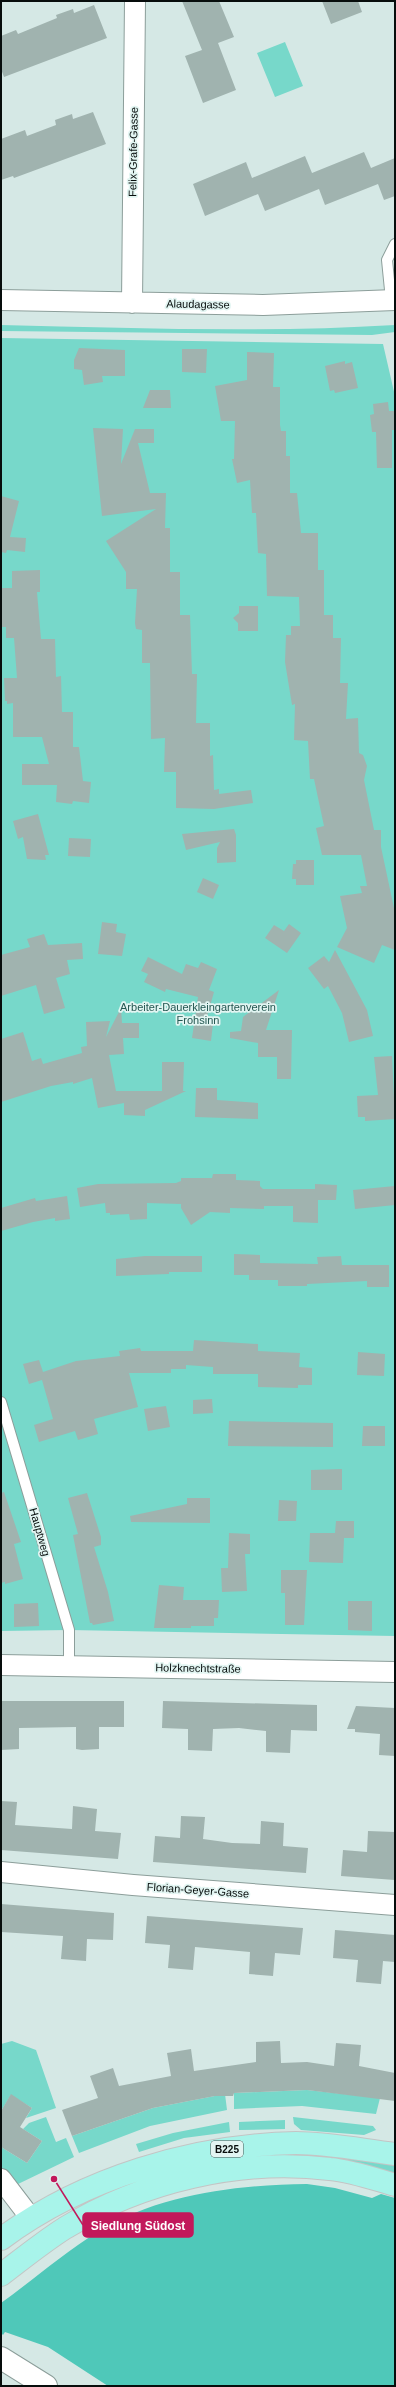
<svg xmlns="http://www.w3.org/2000/svg" width="396" height="2387" font-family="Arial,sans-serif">
	<style>
		.green { fill: #77d8ca }
		.forest { fill: #4fc8b9 }
		.building { fill: #a0b3af }
		.lines { fill: none; stroke-linecap: round; stroke-linejoin: round }
		.service-casing { stroke: #8c9e9a; stroke-width: 12 }
		.minor-casing { stroke: #8c9e9a; stroke-width: 22 }
		.secondary-casing { stroke: #8c9e9a; stroke-width: 24 }
		.primary-casing { stroke: #c3c5c5; stroke-width: 24 }
		.service { stroke: #fff; stroke-width: 10 }
		.minor { stroke: #fff; stroke-width: 20 }
		.secondary { stroke: #fff; stroke-width: 22 }
		.primary { stroke: #a8f4ea; stroke-width: 22 }
		.labels { text-anchor: middle; stroke-width: 3.5; stroke-linejoin: round; paint-order: stroke }
		.shield { fill: #e2f5f2; stroke: #495351; stroke-width: 1 }
		.shield-label { font-size: 10px; font-weight: bold; fill: #070d0c }
		.street-label { font-size: 11px; fill: #070d0c; stroke: #e2f5f2 }
		.park-label { font-size: 11px; fill: #245751; stroke: #e2f5f2 }
		.leader { fill: none; stroke: #c2185b; stroke-width: 1.5 }
		.callout-dot { fill: #c2185b; stroke: #e2f5f2; stroke-width: 1.5 }
		.callout { fill: #c2185b; stroke: #c2185b; stroke-width: 1.5 }
		.callout-label { font-size: 12px; text-anchor: middle; font-weight: bold; fill: #fff }
	</style>
	<rect width="100%" height="100%" fill="#d5e8e5"/>
	<path class="green" d="M285,42L303,86L275,97L257,53Z
		M1,325C132,328 264,333 395,325V332L372,335L1,331Z
		M1,338L383,344L395,396V1636L69,1630L1,1631Z
		M12,2041L36,2050L56,2108L26,2118L32,2108L11,2095L1,2111V2044Z
		M307,2090L380,2098L376,2114L302,2106L234,2109V2093Z
		M225,2094L227,2110L150,2126L79,2153L72,2136L153,2108Z
		M46,2117L56,2142L66,2138L74,2157L16,2185L1,2169V2147L27,2163L42,2141L23,2129L29,2123Z
		M293,2117L373,2126L376,2130L364,2135L301,2130L294,2124Z
		M285,2120V2129L239,2130V2122Z
		M229,2122L230,2132L184,2138L139,2152L136,2144L173,2133Z
		M343,2157L395,2162V2174L341,2161Z"/>
	<path class="forest" d="M307,2184L335,2188L372,2198L381,2194L395,2198V2386H108L48,2347L5,2332L3,2335L1,2333V2303C33,2280 65,2252 99,2231C160,2194 237,2185 307,2184Z"/>
	<path class="building" d="M182,1H219L234,37L218,43L236,90L203,103L185,56L202,50Z
		M322,1H358L362,12L331,24Z
		M94,5L107,38L4,77L1,69V36L16,30L18,34L57,18L56,15L73,9L74,13Z
		M93,112L106,144L14,178L13,176L1,180V139L25,130L27,136L56,125L55,120L72,114L73,119Z
		M364,152L371,168L395,158V196L384,200L378,184L325,205L319,189L265,211L258,194L205,216L193,184L246,162L252,178L305,156L312,173Z
		M79,348L125,350V376H102L103,382L84,385L82,370L74,369V360Z
		M182,349H207L206,373L182,372Z
		M247,352L274,353L273,387H280V425L281,431H286V456H290V493H297L301,533H318V570H324V615H333V638H341L340,683H348L346,719L358,718L359,753L363,755L367,766L364,780L374,830H381V847L395,913V950L382,945L374,963L337,947L347,928L340,896L362,893L360,886H367L361,855H322L316,828L324,826L314,779H310L308,741L294,740L295,704L292,705L285,662L286,635H291V626H300L299,597L267,596L266,554L258,553L256,513H252L250,480L237,483L232,459H234L235,421H221L215,386L247,380Z
		M345,361V364L352,362L358,388L335,393L334,390L330,391L325,366Z
		M150,390H170L171,408H143Z
		M388,402L389,411H394L395,423V430H392V468H377L376,432H372L370,415L374,414L373,404Z
		M93,428L123,429L121,464L135,429H154V443H138L150,493H166L165,528H170V572H180V615H190L192,674H197L196,723H210V756L213,755L214,790L219,789V794L251,790L253,803L214,809L176,808V772H164L165,738L151,739L150,663H142V630L136,629L135,623L137,589H126V572L106,541L156,509L102,516Z
		M1,496L19,501L10,537L26,538L25,552L7,550L6,553L1,552Z
		M40,570V592H37L41,639H55L56,677L61,676L62,712H73V747H79L83,781L91,782L89,803L73,801L72,804L56,802L57,785H22V764H49L42,737H13V703L7,704V701H5L4,678H17L14,638H6V627H1V600L2,588H12V571Z
		M239,606H258V631H238V623L233,618L239,613Z
		M38,814L49,855H45L46,860L27,859L23,837L18,839L13,821Z
		M234,829L236,835V862L217,863V848L220,842L186,850L182,834Z
		M69,838L91,839L90,857L68,856Z
		M296,860H314V885H296V879H292L293,864H296Z
		M203,878L219,885L213,899L197,892Z
		M102,922L117,924L116,932L126,934L122,956L98,954Z
		M289,924L301,933L287,953L265,938L274,925L284,931Z
		M44,934L48,945L82,943L83,959L67,960L70,974L56,978L65,1008L44,1014L36,985L1,996V955L30,947L27,939Z
		M335,950L367,1010L373,1036L349,1042L342,1013L328,986L324,989L308,968L324,956L329,962Z
		M148,957L182,974L186,964L198,968L201,962L217,969L209,990L214,992L205,1024H213L211,1041L192,1038L198,997L166,989L165,992L144,982L148,974L141,971Z
		M279,990L266,1030H292L291,1079H277V1057H258V1043L230,1038V1032L241,1031L243,1017Z
		M121,1008L122,1023H139V1038H123L124,1054L109,1055L116,1091H162V1062H184L183,1091H186L145,1110V1116L124,1115V1103L98,1108L92,1078L73,1084V1082L51,1086L1,1102V1039L23,1032L32,1061L41,1058L43,1064L82,1053L81,1047L87,1046L86,1022L110,1021L106,1037Z
		M392,1056L395,1119L365,1121V1117H358L357,1096L378,1095L374,1057Z
		M196,1088H217V1100L258,1103V1119L195,1117Z
		M213,1174H236V1180L260,1181V1186L263,1189H315V1184L337,1185L336,1200H318V1223L293,1222V1206H264V1209L230,1208V1213L210,1212L191,1225L181,1208V1204L147,1203V1219L130,1220L129,1214L110,1215V1213H106L105,1203L80,1207L77,1188L98,1184L176,1183L181,1181V1178H212Z
		M395,1186V1205L355,1209L353,1190Z
		M67,1196L70,1219L55,1221V1218L33,1222L1,1231V1208L35,1198L36,1201Z
		M234,1254L260,1255V1263L318,1264L317,1257L341,1256L342,1265H389V1287H367V1281L307,1284V1286H278V1280H249V1275H234Z
		M145,1256H202V1272H169V1274L116,1276V1259Z
		M194,1340L258,1344V1351L300,1353L299,1367L312,1368V1385H298V1388L258,1387V1374H213V1367L186,1365V1369H171V1373H129L138,1407L94,1419L98,1434L78,1440L75,1431L39,1442L34,1425L53,1419L42,1380L29,1384L23,1364L39,1360L43,1372L76,1361L120,1356L119,1351L140,1348L141,1351H193Z
		M358,1352L385,1354L384,1376L357,1375Z
		M212,1399L213,1413L193,1414V1400Z
		M166,1406L170,1427L148,1431L144,1409Z
		M229,1421L333,1423V1447L228,1446Z
		M363,1426H385V1446H362Z
		M342,1469V1490H311V1470Z
		M4,1492L21,1542L14,1544L23,1579L5,1584V1582L1,1583V1493Z
		M87,1493L101,1537V1545L94,1547L108,1592L114,1621L93,1625L92,1623H90L73,1535L78,1534L68,1498Z
		M187,1498H210V1523L131,1522L130,1516L187,1504Z
		M279,1500L297,1501L296,1521H278Z
		M336,1521H354V1538H344L343,1563L309,1562L310,1533H335Z
		M229,1533L250,1534V1554H245L247,1591L222,1592L221,1568H228Z
		M281,1570H307L304,1625H285V1593H281Z
		M159,1585L184,1587L183,1600H219L218,1618H214V1626H191V1628H154Z
		M348,1601H372V1631L348,1630Z
		M38,1603L39,1626L14,1627V1604Z
		M1,1701H124V1727H99V1749L82,1750L76,1749V1727L19,1728V1749L1,1750Z
		M163,1701L317,1705V1731L291,1730L290,1753L266,1752V1731L239,1728L213,1729L212,1751L188,1750V1729L162,1728Z
		M356,1706L395,1708V1756L379,1755L380,1734L355,1732V1729H347Z
		M1,1801L17,1802L15,1825L72,1829L73,1806L97,1809L95,1831L121,1833L118,1859L1,1850Z
		M181,1816L205,1817L203,1839L232,1843L260,1844L261,1821L284,1823L283,1846L308,1848L306,1873L153,1862L155,1836L180,1838Z
		M368,1831L395,1832V1880L341,1876L343,1850L367,1852Z
		M1,1904L114,1913L113,1940L87,1939L86,1961L61,1959L63,1936L1,1932Z
		M147,1916L303,1928L300,1955L275,1953L273,1976L249,1974L250,1952L195,1947L193,1970L168,1968L170,1945L145,1943Z
		M335,1930L395,1935V1962L383,1961L381,1984L356,1982L358,1960L333,1958Z
		M280,2041L281,2063L307,2062L334,2066L336,2043L361,2045L359,2066L395,2073V2101L307,2090L234,2093L233,2096H215L153,2108L72,2136L62,2110L98,2098L90,2076L113,2068L119,2086L171,2076L167,2053L191,2049L194,2071L256,2062V2042Z
		M11,2094L32,2108L20,2127L42,2141L27,2163L1,2147V2111Z"/>
	<g class="lines">
		<g class="service-casing">
			<path id="service" d="M391,300L387,260L395,244
				M1,1402L69,1630V1665"/>
		</g>
		<g class="minor-casing">
			<path id="minor" d="M1,300L263,305L395,300
				M132,303L135,1
				M1,1665L395,1672
				M1,1872L133,1885L395,1905
				M1,2179L30,2217"/>
		</g>
		<g class="secondary-casing">
			<path id="secondary" d="M1,2358L46,2386"/>
		</g>
		<g class="primary-casing">
			<path id="primary" d="M1,2239C83,2178 193,2145 296,2143C329,2143 362,2150 395,2154
				M1,2275C22,2259 43,2242 65,2228C143,2181 240,2158 330,2169C352,2171 374,2179 395,2185"/>
		</g>
		<use href="#service" class="service"/>
		<use href="#minor" class="minor"/>
		<use href="#secondary" class="secondary"/>
		<use href="#primary" class="primary"/>
	</g>
	<g class="labels">
		<rect class="shield" x="211" y="2141" width="32" height="16" rx="3"/>
		<g class="shield-label">
			<text x="227" y="2153">B225</text>
		</g>
		<g class="street-label">
			<text transform="translate(133 152) rotate(-89)" y="4">Felix-Grafe-Gasse</text>
			<text transform="translate(198 304) rotate(1)" y="4">Alaudagasse</text>
			<text transform="translate(40 1532) rotate(74)" y="4">Hauptweg</text>
			<text transform="translate(198 1668) rotate(1)" y="4">Holzknechtstraße</text>
			<text transform="translate(198 1890) rotate(4)" y="4">Florian-Geyer-Gasse</text>
		</g>
		<g class="park-label">
			<text x="198" y="1011">Arbeiter-Dauerkleingartenverein<tspan x="198" dy="13">Frohsinn</tspan></text>
		</g>
	</g>
	<path class="leader" d="M54 2179L83 2225"/>
	<circle class="callout-dot" cx="54" cy="2179" r="4"/>
	<rect class="callout" x="83" y="2213" width="110" height="24" rx="4"/>
	<g class="callout-label">
		<text x="138" y="2230">Siedlung Südost</text>
	</g>
	<rect width="396" height="2387" fill="none" stroke="#070d0c" stroke-width="4"/>
</svg>
